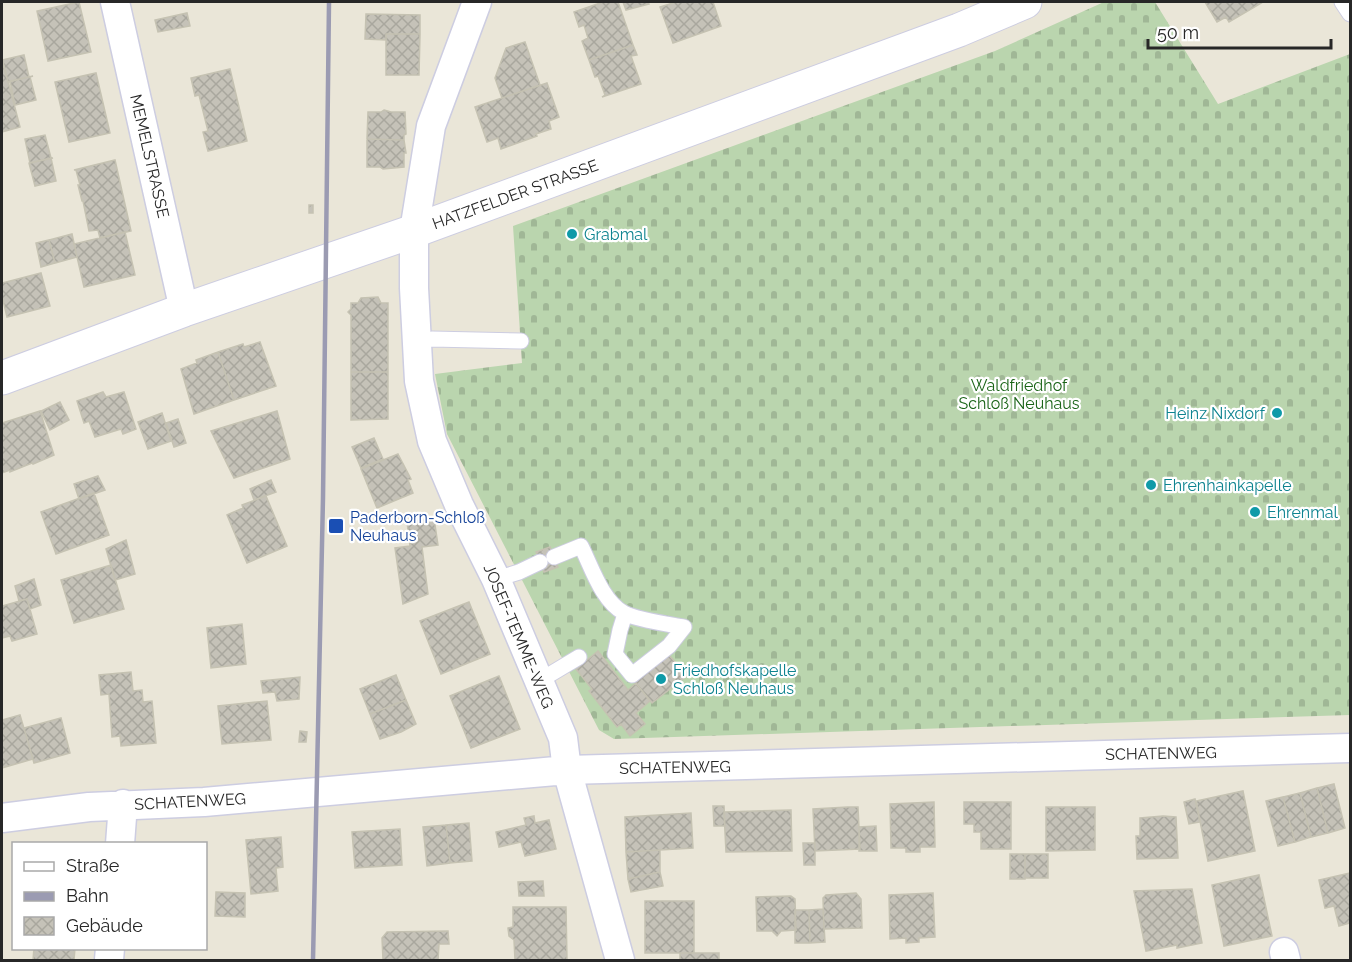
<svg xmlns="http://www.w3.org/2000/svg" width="1352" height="962" font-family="Raleway,sans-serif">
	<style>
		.cemetery { fill: url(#cemetery-stones) }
		.building { fill: url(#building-cross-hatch); stroke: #c5c2b2; stroke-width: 1.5 }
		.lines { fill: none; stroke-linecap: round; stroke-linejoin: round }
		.lane-casing { stroke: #cdcde1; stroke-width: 17 }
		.street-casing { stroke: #cdcde1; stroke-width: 31 }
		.secondary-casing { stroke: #cdcde1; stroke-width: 35 }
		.lane { stroke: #fff; stroke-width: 15 }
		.street { stroke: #fff; stroke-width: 28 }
		.secondary { stroke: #fff; stroke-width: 33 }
		.rail { stroke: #9b9bb2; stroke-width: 4.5 }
		.culture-dot { fill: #0f9aa8; stroke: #fff; stroke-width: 2 }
		.transit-dot { fill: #1a4fb4; stroke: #fff; stroke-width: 2 }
		.labels { text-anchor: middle; stroke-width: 4.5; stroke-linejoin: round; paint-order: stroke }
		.street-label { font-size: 16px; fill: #272727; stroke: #fff }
		.culture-label { font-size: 16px; fill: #0d838f; stroke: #fff; text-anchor: start }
		.park-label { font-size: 16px; fill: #1a6417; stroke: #fff }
		.transit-label { font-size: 16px; fill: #164399; stroke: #fff; text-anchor: start }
	</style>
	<defs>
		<pattern id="cemetery-stones" width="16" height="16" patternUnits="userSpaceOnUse" patternTransform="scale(1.5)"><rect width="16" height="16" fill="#bad5ae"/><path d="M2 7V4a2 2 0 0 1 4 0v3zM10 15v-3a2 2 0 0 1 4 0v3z" fill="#a0b796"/></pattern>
		<pattern id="building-cross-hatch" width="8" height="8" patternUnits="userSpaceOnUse" patternTransform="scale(1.5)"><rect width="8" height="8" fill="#c5c2b8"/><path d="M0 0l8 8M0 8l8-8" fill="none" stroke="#a9a79e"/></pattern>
	</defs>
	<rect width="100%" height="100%" fill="#eae6d8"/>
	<path class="cemetery" d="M1104,2H1155L1218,104L1350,54V715L614,739L599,730L447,434L435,374L522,363L513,226L995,51Z"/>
	<path class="building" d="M79,2L91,52L48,61L37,11Z
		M603,2H618L633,45L589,60L582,41L588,38L584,25L579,27L574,12Z
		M623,2H648L649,4L626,10Z
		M676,2H713L721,26L673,43L660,7Z
		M1205,2H1263L1229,22L1226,17L1217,22Z
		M187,13L190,26L158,32L155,20Z
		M366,14L420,15V34H386V40L365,39Z
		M386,34H420L419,75H386Z
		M525,42L540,85L502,98L495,78L506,48Z
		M633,45L637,55L631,56L641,84L602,97L605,95L598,76L595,77L589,60Z
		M24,55L29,77L8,82L2,60Z
		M3,62L20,127L2,132V63Z
		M230,69L247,141L208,151L203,132L208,131L199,95L195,96L191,78Z
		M96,73L110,133L69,142L55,82Z
		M33,76L30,77L36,100L15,105L10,81Z
		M547,83L559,117L549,121L551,129L536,134L537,136L501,149L498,138L487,142L475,107Z
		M384,110L391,112H405L406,134L404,135V140L367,139L368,112H381Z
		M45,135L51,158H53L30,163L25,139Z
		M367,139L404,140L406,153H404V167L383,169L380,167H367Z
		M51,158L56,181L35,186L29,163Z
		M115,160L131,231L100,238L98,230L89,231L83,201H82L78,185H80L76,170H74Z
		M309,205H313V213H309Z
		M125,232L135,275L84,287L74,244Z
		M72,234L77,257L55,263L49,240Z
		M49,240L55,263L41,267L36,243Z
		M41,273L50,306L7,317L2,296V283Z
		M378,297L381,303H388V372H351V315L348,312L351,309V303H358L361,298Z
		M260,342L276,386L234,400L218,352L243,344L244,347Z
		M218,352L234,400L194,414L181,369L197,363L196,360Z
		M351,372H388V419L351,420Z
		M103,392L106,397L124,392L136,429L123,434L121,429L95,437L89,421L84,423L77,401Z
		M60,402L69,420L50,430L41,411Z
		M40,411L54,455L33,464L32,463L10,472V470L2,473V423Z
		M277,411L290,459L234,478L211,431Z
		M162,413L171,441L148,449L138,422Z
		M178,419L186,443L174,447L166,423Z
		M374,438L383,459L361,468L352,447Z
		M398,454L411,479L408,480L413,493L377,508L361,469Z
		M98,476L105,490L79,499L74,484Z
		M1153,479L1156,490L1149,492L1147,481Z
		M271,480L276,492L254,500L250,489Z
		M94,493L109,535L56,554L41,512Z
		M266,496L287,546L247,563L227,515L243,508L242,505Z
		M434,518L438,545L422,547L428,594L403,604L395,548L410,546L407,522Z
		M126,540L135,574L115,580L106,549Z
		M550,547L558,567L544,572L536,552Z
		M111,565L124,609L74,623L61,580Z
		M34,579L41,605L30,609L27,599L19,601L15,586Z
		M27,599L37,634L12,641L10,636L2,638V606Z
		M469,602L490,654L441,674L420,621Z
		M242,624L246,664L211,668L207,628Z
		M598,651L628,690L636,683L650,701L636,713L645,724L630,736L621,724L617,727L589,691L592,689L576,669Z
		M669,655L687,676L652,703L635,682Z
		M131,672L133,691L142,690L143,702L152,701L156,743L121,746L120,736L112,737L109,694L101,695L99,675Z
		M396,675L406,700L370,714L360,689Z
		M499,676L520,729L471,748L450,696Z
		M300,677L299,699L277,701L275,692L263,693L261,681Z
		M406,700L416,724L401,732L380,739L370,714Z
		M267,701L271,740L222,744L218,706Z
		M20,715L33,759L2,768V720Z
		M61,718L70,753L34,763L24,728Z
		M300,731L307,732L306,742H299Z
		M1334,784L1345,828L1328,833L1317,788Z
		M1317,788L1328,833L1311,837L1300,793Z
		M1243,791L1255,851L1208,861L1196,801Z
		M1300,793L1311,837L1295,842L1283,797Z
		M1283,797L1295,842L1278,846L1266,801Z
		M1195,799L1200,822L1189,824L1184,802Z
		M934,802L935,847H920V852H906V848H891L890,804Z
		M964,802H1011V849H981V832H974V824H964Z
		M713,806H724L725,826H714Z
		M848,807H858L860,849L815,851L813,809Z
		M1046,807H1095V850L1046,851Z
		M791,810L792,851L726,852L724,812Z
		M691,813L693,848L626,852L625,817Z
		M534,816L535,823L549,820L556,849L525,856L521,842L499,847L496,832L526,825L524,818Z
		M1163,816L1176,817L1178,858L1137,859L1136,836H1140V818Z
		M469,823L472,861L450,863L446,825Z
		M446,825L450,863L427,866L423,827Z
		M876,826L877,851H859V827Z
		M400,829L402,865L355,868L352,832Z
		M281,837L283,867L276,868L278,891L251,894L246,840Z
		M803,843H815V865H804Z
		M660,850V872L628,879L626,852Z
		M1010,854H1025V879H1010Z
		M1025,854H1048V878H1025Z
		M660,872L663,886L631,892L628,879Z
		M1350,873V923L1339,926L1334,906L1325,908L1319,880Z
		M1259,875L1272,936L1224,946L1212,885Z
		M543,881L544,896H519L518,882Z
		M1192,889L1202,943L1177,948V945L1146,951L1134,891Z
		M216,892L245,893V917L215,916Z
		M856,893L861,899L862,928L824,929L823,898L826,895Z
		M933,893L935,937L919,938V942L906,943V938L890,939L889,895Z
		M791,896L795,899L796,930L781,931L777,936L772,931H757L756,897Z
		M645,901H694V953H645Z
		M513,907H566L567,960H515L514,940L509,936L508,928L513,927Z
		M823,909L825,942L810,943L809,910Z
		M795,910H809L810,943H795Z
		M448,931L449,944H439L438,960H383L382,938L387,932Z
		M34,948H75L74,960H33Z
		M680,953H719V960H680Z"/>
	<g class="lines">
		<g class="lane-casing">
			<path id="lane" d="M1342,2L1350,14
				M416,342L432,339L521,341
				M554,557L581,546C592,568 602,601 624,613C637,620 668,624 684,627L669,646L632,675L615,654L620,630L625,614
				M496,579L519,572L540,562
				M539,681L579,657"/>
		</g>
		<g class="street-casing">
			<path id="street" d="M115,2L184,310
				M477,2L431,126L414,231V288L419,381L432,441L459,505L496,579L563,738L567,770L620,960
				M2,818L89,807L204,802L567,770L1350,748
				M120,844L123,804
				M1284,952L1286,960
				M109,960L110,948"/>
		</g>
		<g class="secondary-casing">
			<path id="secondary" d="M2,378L184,310L414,231L959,30L1025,2"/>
		</g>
		<use href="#lane" class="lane"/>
		<use href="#street" class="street"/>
		<use href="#secondary" class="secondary"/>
		<path class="rail" d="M313,960L323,498L329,2"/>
	</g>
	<g class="culture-dot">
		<circle cx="572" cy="234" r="6"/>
		<circle cx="1277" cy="413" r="6"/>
		<circle cx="1151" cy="485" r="6"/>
		<circle cx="1255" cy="512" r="6"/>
		<circle cx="661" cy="679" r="6"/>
	</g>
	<rect class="transit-dot" x="328" y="518" width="16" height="16" rx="3"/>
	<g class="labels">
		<g class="street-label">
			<text transform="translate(150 156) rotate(77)" y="6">MEMELSTRASSE</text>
			<text transform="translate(515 194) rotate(-20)" y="6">HATZFELDER STRASSE</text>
			<text transform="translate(519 636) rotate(67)" y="6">JOSEF-TEMME-WEG</text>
			<text transform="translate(1161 753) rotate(-1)" y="6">SCHATENWEG</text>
			<text transform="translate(675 767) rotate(-1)" y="6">SCHATENWEG</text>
			<text transform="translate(190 801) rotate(-3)" y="6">SCHATENWEG</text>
		</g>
		<g class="culture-label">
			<text x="584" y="240">Grabmal</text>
			<text x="1265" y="419" text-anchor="end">Heinz Nixdorf</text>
			<text x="1163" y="491">Ehrenhainkapelle</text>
			<text x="1267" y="518">Ehrenmal</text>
			<text x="673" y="676">Friedhofskapelle<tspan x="673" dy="18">Schloß Neuhaus</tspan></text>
		</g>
		<g class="park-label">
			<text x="1019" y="391">Waldfriedhof<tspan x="1019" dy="18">Schloß Neuhaus</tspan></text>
		</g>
		<g class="transit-label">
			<text x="350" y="523">Paderborn-Schloß<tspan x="350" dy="18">Neuhaus</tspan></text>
		</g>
	</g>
	<rect width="1352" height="962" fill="none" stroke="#272727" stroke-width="6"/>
	<rect x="12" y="842" width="195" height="108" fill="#ffffff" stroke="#a9a9a9" stroke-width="1.5"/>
	<rect x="24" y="862" width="30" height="9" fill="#ffffff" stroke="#a9a9a9" stroke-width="1.5"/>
	<text x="66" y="872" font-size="18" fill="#272727">Straße</text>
	<rect x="24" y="892" width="30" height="9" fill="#9b9bb2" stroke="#a9a9a9" stroke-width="1.5"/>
	<text x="66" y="902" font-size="18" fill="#272727">Bahn</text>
	<rect x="24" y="917" width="30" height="18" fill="url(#building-cross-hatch)" stroke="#a9a9a9" stroke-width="1.5"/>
	<text x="66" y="932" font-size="18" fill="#272727">Gebäude</text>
	<path d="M1148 39v9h183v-9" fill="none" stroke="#272727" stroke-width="3"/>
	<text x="1157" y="39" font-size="18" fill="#272727" stroke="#ffffff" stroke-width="4.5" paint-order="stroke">50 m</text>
</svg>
